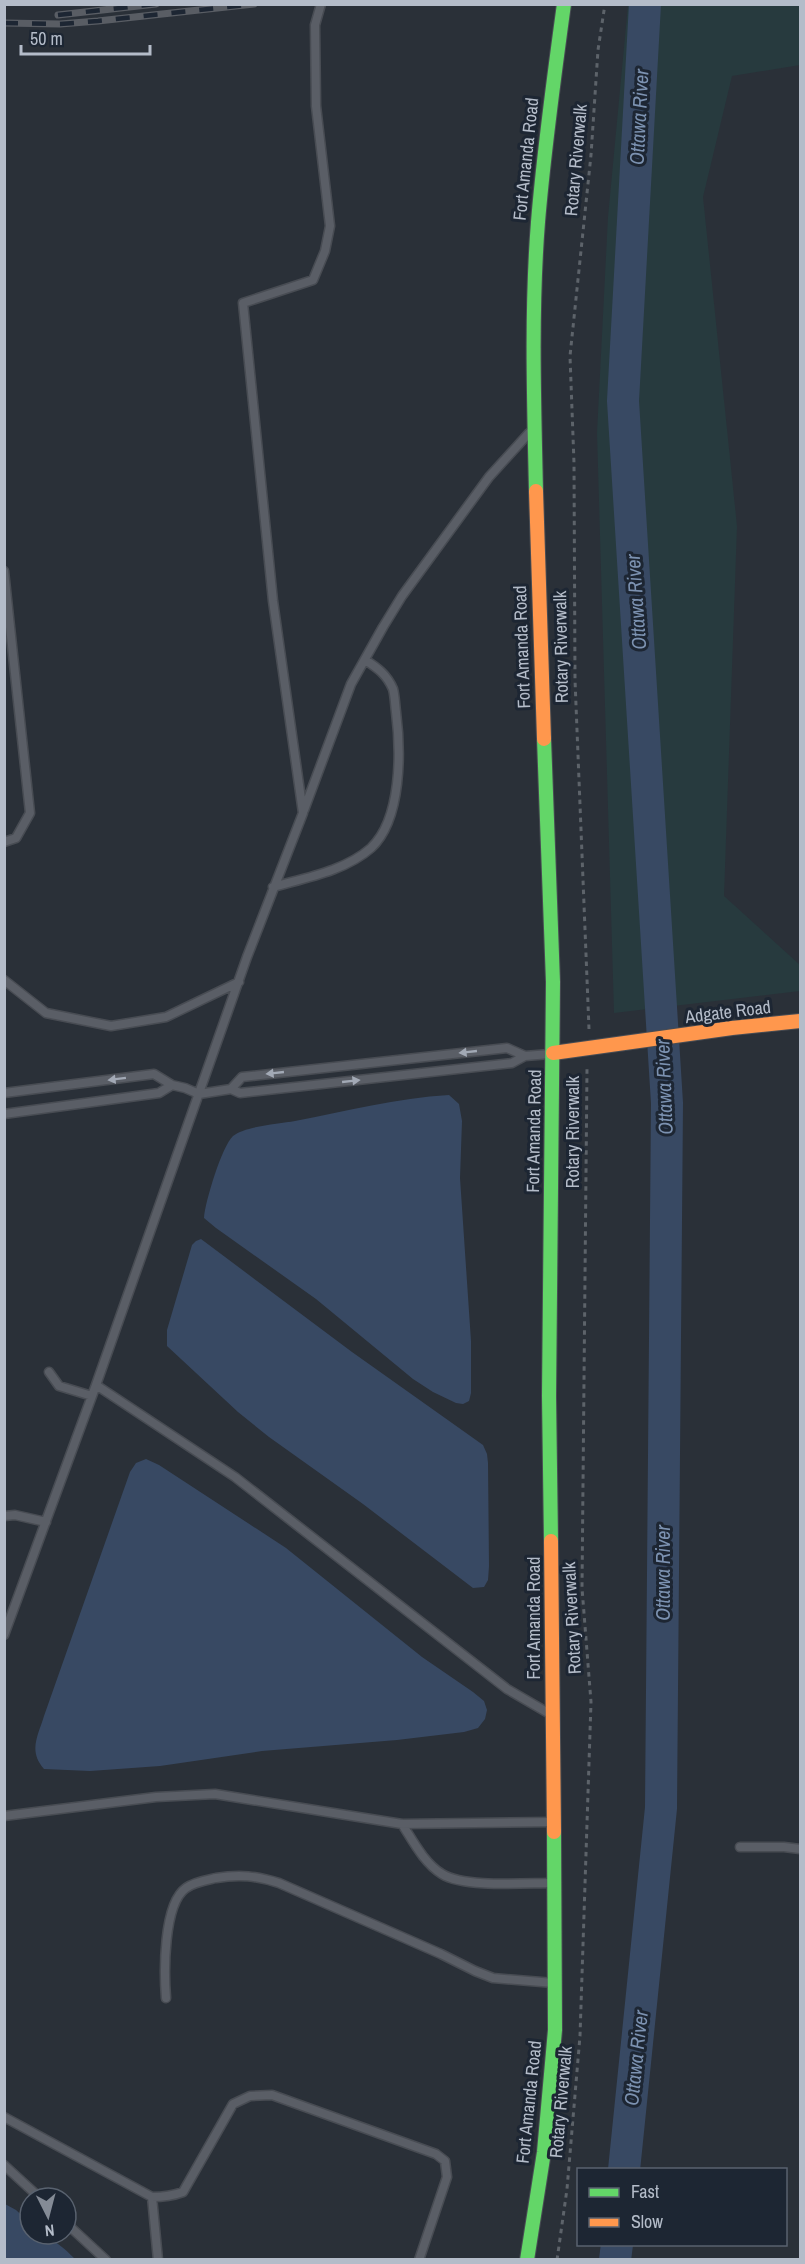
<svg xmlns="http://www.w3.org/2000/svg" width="805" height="2264" font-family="'Archivo Narrow',sans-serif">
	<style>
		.green { fill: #273a3e }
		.water { fill: #384963 }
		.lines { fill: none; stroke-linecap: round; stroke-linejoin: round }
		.river { stroke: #384963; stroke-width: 32 }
		.lane-casing { stroke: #484c53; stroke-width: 11 }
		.fast-casing { stroke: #484c53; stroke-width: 16 }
		.slow-casing { stroke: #484c53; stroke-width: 16 }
		.path { stroke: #5d636a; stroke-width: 3; stroke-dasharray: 4.5 4.5; stroke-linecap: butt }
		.lane { stroke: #5a5e66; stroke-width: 8 }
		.fast { stroke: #63d668; stroke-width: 14 }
		.slow { stroke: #ff974d; stroke-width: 14 }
		.rail-casing { stroke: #595d64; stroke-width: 7 }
		.rail { stroke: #1d2633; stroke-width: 4.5; stroke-dasharray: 14; stroke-linecap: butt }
		.oneway { fill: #a2a9b5 }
		.labels { text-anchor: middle; stroke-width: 6; stroke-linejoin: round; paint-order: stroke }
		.street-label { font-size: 18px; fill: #b4bcc9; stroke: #1d2633 }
		.water-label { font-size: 20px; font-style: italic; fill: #7c92b1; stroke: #1d2633 }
	</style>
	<rect width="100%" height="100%" fill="#2a3038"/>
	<path class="green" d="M628,5H800V65L732,76L703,197L737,526L724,896L800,965V991L614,1013L597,433L608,217Z"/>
	<path class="water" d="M449,1095L459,1104L462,1121L460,1178L471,1341V1393L469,1401L463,1404L456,1403L433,1392L413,1379L316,1299L216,1228L204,1218C205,1202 222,1146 233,1136C245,1126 279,1124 295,1121C346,1111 397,1098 449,1095Z
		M201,1239L352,1352L483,1445L487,1454L488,1463L489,1566L488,1580L484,1587L473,1588L363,1504L269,1437L238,1412L167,1346V1330L192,1245L196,1241Z
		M146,1459L159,1465L286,1548L422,1657L473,1692L484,1701L487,1710L485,1719L478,1728L464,1732L397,1740L262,1751L160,1766L90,1771L44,1769C28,1751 38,1736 44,1716L130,1472L136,1463Z
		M5,2204L16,2210L30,2223V2234C49,2234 62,2246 75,2259H5Z"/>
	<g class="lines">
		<path class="river" d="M624,2170L661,1808L667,1103L623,401L645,4
			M615,2260L617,2244"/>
		<g class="lane-casing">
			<path id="lane" d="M4,571L30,813L16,838L4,842
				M304,810L351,684L383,627L402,596L489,477L529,433
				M273,887C305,878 345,871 371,848C402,819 401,751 396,712C395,705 395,696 393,689C387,675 378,668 365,660
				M4,980L46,1013L111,1026L166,1017L239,982
				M231,1089L242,1077L507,1048L525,1056
				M4,1093L154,1074L172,1085L185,1088L199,1094L231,1089L240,1093L512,1063L525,1056L550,1054
				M4,1114L159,1093L172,1085
				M49,1372L59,1386L92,1396
				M96,1385L235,1477L507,1689L550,1714
				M4,1516L15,1515L46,1522
				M4,1635L96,1385L247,957L303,813L273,601L243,303L313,280L325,251L330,226L316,106L315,25L321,4
				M4,1816L156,1797L215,1794L402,1824L552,1822
				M402,1824C413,1841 424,1863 442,1874C464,1888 525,1883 553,1883
				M740,1847H784L800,1849
				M166,1998C164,1973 163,1904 186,1888C194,1882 207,1880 216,1878C240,1874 257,1876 279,1883L441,1954L475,1971L493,1978L554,1983
				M4,2117L152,2197C163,2197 172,2196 183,2192L233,2104L250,2096L272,2095L436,2154L445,2161L447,2177L419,2260
				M4,2165L40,2198
				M152,2197L158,2260
				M66,2223L106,2260"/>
		</g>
		<g class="fast-casing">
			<path id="fast" d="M536,491C534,402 531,311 538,222C544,149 554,77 564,4
				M544,739L553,982L549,1396L551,1541
				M527,2260L544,2152L555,2030L554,1832"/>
		</g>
		<g class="slow-casing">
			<path id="slow" d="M536,491L544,739
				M553,1053L732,1028L800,1021
				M551,1541L554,1832"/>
		</g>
		<path class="path" d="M589,1029L575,680L574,463L570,356L591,155L598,50L605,4
			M557,2260L567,2189L580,2036L591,1702L582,1588L587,1069"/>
		<use href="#lane" class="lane"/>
		<use href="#fast" class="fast"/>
		<use href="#slow" class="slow"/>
		<g class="rail-casing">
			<path id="rail" d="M58,15L156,4
				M4,23L60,24L98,21L254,4"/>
		</g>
		<use href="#rail" class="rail"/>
	</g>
	<defs><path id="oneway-solid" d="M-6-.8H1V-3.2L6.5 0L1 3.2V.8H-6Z" transform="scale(1.5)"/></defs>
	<g class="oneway">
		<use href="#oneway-solid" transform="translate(468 1052) rotate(174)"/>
		<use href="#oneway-solid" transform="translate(275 1073) rotate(174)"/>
		<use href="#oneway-solid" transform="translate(117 1079) rotate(173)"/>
		<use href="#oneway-solid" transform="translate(351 1081) rotate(-6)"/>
	</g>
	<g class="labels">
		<g class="street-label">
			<text transform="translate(526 159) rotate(-84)" y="6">Fort Amanda Road</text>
			<text transform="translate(576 160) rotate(-85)" y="6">Rotary Riverwalk</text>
			<text transform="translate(522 647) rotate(-92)" y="6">Fort Amanda Road</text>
			<text transform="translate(561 647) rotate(-91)" y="6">Rotary Riverwalk</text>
			<text transform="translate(728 1012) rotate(-7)" y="6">Adgate Road</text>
			<text transform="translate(534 1131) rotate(-89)" y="6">Fort Amanda Road</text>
			<text transform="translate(573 1132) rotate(-90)" y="6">Rotary Riverwalk</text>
			<text transform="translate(534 1618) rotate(-90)" y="6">Fort Amanda Road</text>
			<text transform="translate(572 1618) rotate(-93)" y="6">Rotary Riverwalk</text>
			<text transform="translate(529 2102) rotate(-84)" y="6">Fort Amanda Road</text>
			<text transform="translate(561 2102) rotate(-85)" y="6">Rotary Riverwalk</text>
		</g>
		<g class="water-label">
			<text transform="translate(639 117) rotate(-87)" y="7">Ottawa River</text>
			<text transform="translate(636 602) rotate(-94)" y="7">Ottawa River</text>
			<text transform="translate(664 1087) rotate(-92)" y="7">Ottawa River</text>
			<text transform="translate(663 1573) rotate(-90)" y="7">Ottawa River</text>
			<text transform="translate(636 2058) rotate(-84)" y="7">Ottawa River</text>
		</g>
	</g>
	<rect width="805" height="2264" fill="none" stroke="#b4bcc9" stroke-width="12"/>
	<rect x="577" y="2168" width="210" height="78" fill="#1d2633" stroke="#59626f" stroke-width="1.5"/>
	<rect x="589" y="2188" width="30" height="9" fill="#63d668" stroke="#59626f" stroke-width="1.5"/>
	<text x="631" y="2198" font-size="18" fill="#b4bcc9">Fast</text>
	<rect x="589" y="2218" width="30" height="9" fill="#ff974d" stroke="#59626f" stroke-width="1.5"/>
	<text x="631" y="2228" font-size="18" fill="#b4bcc9">Slow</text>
	<g transform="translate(48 2216) rotate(174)"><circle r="28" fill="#1d2633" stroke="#59626f" stroke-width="1.5"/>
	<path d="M0-4.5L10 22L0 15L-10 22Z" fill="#848b96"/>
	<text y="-9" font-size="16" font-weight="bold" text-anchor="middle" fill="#b4bcc9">N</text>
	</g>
	<path d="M21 45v9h129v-9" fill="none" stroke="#b4bcc9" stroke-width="3"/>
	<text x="30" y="45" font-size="18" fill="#b4bcc9" stroke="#1d2633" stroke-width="4.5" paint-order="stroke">50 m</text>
</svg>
